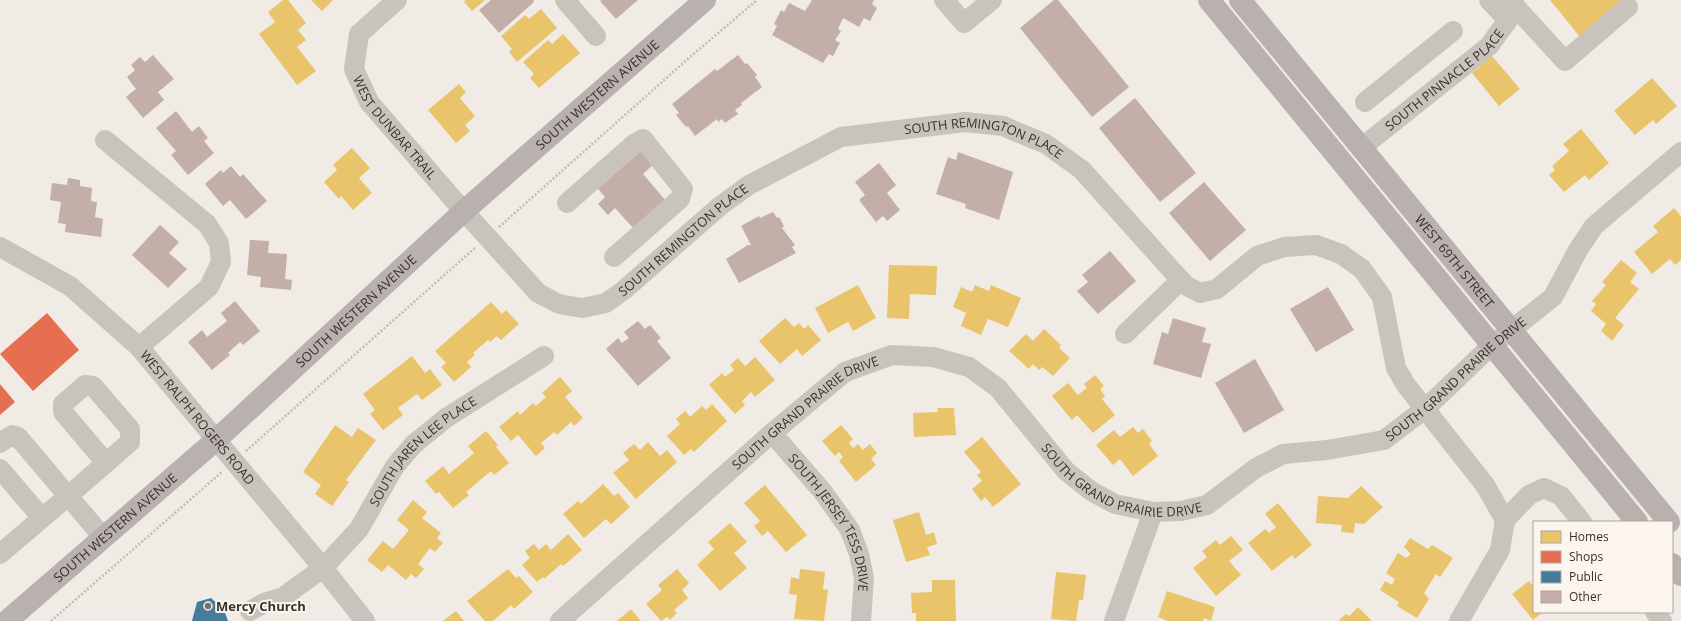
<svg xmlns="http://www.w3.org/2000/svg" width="1681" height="621" font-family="'Open Sans',sans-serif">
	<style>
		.homes { fill: #e9c46a }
		.shops { fill: #e76f51 }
		.public { fill: #457b9d }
		.building { fill: #c3afa7 }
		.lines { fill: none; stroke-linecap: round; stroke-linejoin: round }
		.path { stroke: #c2bbb6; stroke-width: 2.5; stroke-dasharray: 2 2; stroke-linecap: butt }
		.minor { stroke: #c9c3be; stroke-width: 20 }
		.major { stroke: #b8b1ad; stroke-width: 22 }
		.poi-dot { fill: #7a716c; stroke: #fbf5ee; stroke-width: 1.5 }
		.labels { text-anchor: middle; stroke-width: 4; stroke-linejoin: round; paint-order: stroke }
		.street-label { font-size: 13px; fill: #3b302b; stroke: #fbf5ee }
		.poi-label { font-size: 13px; font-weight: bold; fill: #3b302b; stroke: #fbf5ee; text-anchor: start }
	</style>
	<rect width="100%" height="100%" fill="#f0ebe5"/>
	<path class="homes" d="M283,0H288L306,23L298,30L306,40L297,47L316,71L297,85L259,34L275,22L268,12Z
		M311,0H333L322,11Z
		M466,0H485L472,11L464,2Z
		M1550,0H1625L1580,37Z
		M541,9L557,28L517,62L509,52L512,49L501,36L525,15L529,19Z
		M563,34L580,53L539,88L530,78L534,74L523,62L548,40L552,44Z
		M1492,56L1520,89L1499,106L1472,73Z
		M1652,78L1677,106L1656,124L1653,120L1635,135L1614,111Z
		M459,84L466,92L460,98L475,116L465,125L470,131L456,143L428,110Z
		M1581,129L1609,163L1589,180L1585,175L1564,192L1549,175L1555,170L1552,166L1569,151L1563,144Z
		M352,148L370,168L359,178L372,193L353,210L341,196L339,199L324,182L337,170L333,165Z
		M1674,208L1681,216V260L1675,265L1670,259L1652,274L1634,252L1658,232L1653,226Z
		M1621,260L1637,273L1630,282L1639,289L1615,318L1624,325L1612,341L1601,331L1606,324L1591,311L1596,304L1592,301L1606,285L1602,282Z
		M889,265L937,266L936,295L910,294L909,319L887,318Z
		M858,285L876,318L853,331L848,322L828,333L815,308Z
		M975,285L989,291L991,285L1021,298L1008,327L988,319L981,335L961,326L966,313L953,307L961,287L972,292Z
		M491,302L502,314L506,310L519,324L501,340L497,336L490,342L488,340L473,353L475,355L467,362L471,367L454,382L441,367L446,363L435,351Z
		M785,318L794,327L799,323L804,329L808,325L821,340L802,356L797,349L780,364L759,341Z
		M1044,329L1061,345L1059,348L1070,358L1053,376L1042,367L1039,370L1033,364L1029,369L1009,351L1026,334L1033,341Z
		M412,356L425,373L430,369L442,385L422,400L417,394L398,408L403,415L383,430L370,414L375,410L363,394Z
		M755,357L775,380L755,397L751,392L742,401L745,405L735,414L709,385L722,373L725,377L734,370L730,365L738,358L745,366Z
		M1095,375L1104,386L1100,389L1105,396L1102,399L1115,415L1093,433L1077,415L1072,420L1052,396L1068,383L1078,395L1087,388L1084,384Z
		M560,377L572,391L565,397L583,418L574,426L571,422L557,435L554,432L541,443L545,448L536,456L518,435L511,441L499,427L518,411L520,415L533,403L536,406L546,397L542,393Z
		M712,404L727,421L694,452L691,449L684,455L667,436L680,424L676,419L685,411L690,417L702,406L706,410Z
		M937,408H954L956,435L914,437L913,413L938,412Z
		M335,425L352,437L358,428L376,440L346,480L349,482L332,506L315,494L321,485L303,472Z
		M841,425L853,439L849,443L853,448L858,444L863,450L870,444L877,453L871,459L876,465L856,482L839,461L843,457L839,452L835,456L822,441Z
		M1133,427L1138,433L1143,429L1152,441L1149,444L1158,456L1133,476L1120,459L1113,465L1096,445L1114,430L1120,437Z
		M486,431L498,445L496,447L509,463L494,475L491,471L466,492L469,495L453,508L439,492L436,494L425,481L443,466L449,474L474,453L468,446Z
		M982,437L1021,484L993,507L985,497L981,501L972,489L982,481L977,475L981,472L964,452Z
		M648,442L660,456L667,450L677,462L636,499L613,473L629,460L623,453L634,444L640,450Z
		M603,484L614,496L618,493L630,507L611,524L606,519L584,538L563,514L578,501L581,504Z
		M765,485L807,535L786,552L768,531L762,536L754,526L760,521L744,503Z
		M1361,486L1383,507L1364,524L1355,523L1354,533L1341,532L1342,525L1316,523L1318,496L1348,498Z
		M413,500L427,512L422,518L441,533L437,538L443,543L435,552L430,548L418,564L424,569L416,578L411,574L406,580L388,565L382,572L367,560L383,541L393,549L409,530L397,520Z
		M1278,503L1312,545L1295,559L1292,555L1272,571L1248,543L1265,529L1269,533L1276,527L1265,514Z
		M919,512L926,535L934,532L937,544L927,547L930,555L906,562L893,520Z
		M730,523L747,542L734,553L747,568L720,591L697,565L714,549L708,542Z
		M568,534L582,550L563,566L561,564L544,579L543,577L537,582L522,565L530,558L525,551L534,544L539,550L546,544L551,550Z
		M1231,536L1243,550L1229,561L1241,575L1216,596L1193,568L1207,557L1202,551L1216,540L1220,545Z
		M1410,538L1428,549L1432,545L1453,558L1440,577L1436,574L1424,593L1429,599L1417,618L1397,606L1399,602L1380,590L1385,581L1392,585L1395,579L1386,573L1398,553L1406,558L1411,554L1404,547Z
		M508,569L516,578L519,576L533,592L514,609L511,605L493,621H485L467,601Z
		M677,569L689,583L682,590L688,598L674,610L677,613L670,620L667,617L661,621L646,604L662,590L658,585Z
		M800,569L825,572L823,589L828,590L824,621L794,619L797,595L789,594L791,577L799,579Z
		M1056,572L1086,575L1083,600H1079L1076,621L1051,619Z
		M932,580H955L956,621H916V613H912L911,593L932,592Z
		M1529,581L1533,586L1534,584V612H1543L1533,620L1512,594Z
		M1167,591L1215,607L1211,621L1204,618L1203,621H1168L1158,617Z
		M1358,607L1372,621H1338L1346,614L1349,616Z
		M631,609L641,621H617Z
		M456,611L464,621H443Z"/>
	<path class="shops" d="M47,313L79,350L33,391L0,354Z
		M0,384L15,402L0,415Z"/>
	<path class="public" d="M211,598L224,610L228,621H192L197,602Z"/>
	<path class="building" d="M491,0H533L534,2L499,33L479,10Z
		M602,0H638L616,19L600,1Z
		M812,0H874L872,4L877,8L870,21L864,18L859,27L843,18L838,29L841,31L835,40L840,43L833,56L829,54L823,63L772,35L777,26L774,24L781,10L784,12L789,3L805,11Z
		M1054,0H1058L1129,87L1092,117L1020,28Z
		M153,55L174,79L158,92L164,100L143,118L126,97L136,89L127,77L135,70L131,65L140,57L145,62Z
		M738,55L745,64L747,63L757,75L755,77L762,87L741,103L742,105L735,110L738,114L725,123L722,119L718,122L717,119L695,136L688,126L686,127L676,115L679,113L672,104L715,69L717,71Z
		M1135,98L1196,173L1160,202L1099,128Z
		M176,111L192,132L199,126L208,138L204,141L214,153L188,175L171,155L176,151L156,128Z
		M643,149L655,163L643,174L666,201L634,229L615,208L608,215L598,204L605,197L595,185L627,156L631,160Z
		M958,152L1013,172L999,220L965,208L966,204L936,194L948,157L956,160Z
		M879,163L896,185L887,193L900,210L887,221L883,216L876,222L859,200L865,195L855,182Z
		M231,166L240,177L243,174L267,201L246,219L230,200L223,206L205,184L221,170L223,173Z
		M68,178L80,180V186L92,188L91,201L97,202L95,217L103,219L101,237L65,232L66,224L58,223L61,202L50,200L52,183L67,185Z
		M1204,182L1246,230L1210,261L1169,213Z
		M773,212L777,218L779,217L784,226L782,228L795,245L792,247L796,253L739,283L726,259L748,245H751L741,226L759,216L760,218Z
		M160,225L179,242L169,253L187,269L168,288L132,255Z
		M250,240L269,241L268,253L287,254L285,279L292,280L291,290L260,287L261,277L247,275Z
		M1110,251L1136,281L1098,314L1077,291L1088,282L1082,275Z
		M1328,287L1354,330L1316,352L1290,309Z
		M235,301L260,331L243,345L240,342L228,353L230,355L212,370L188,342L202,330L207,337L227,321L221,313Z
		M1173,318L1206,328L1202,342L1211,344L1201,378L1153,364L1162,332L1168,334Z
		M638,321L645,329L650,325L661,338L657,341L671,358L638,386L606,349L618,338L622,343L629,338L624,332Z
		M1255,359L1284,410L1244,433L1215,383Z"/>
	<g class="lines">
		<path class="path" d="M499,227L690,57L757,0
			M246,451L476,247
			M51,621L223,471"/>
		<g class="minor">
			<path id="s1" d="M397,0L359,34L354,69L369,102L453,199L538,293L559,304L582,308L606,303L624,290L720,206L749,185L841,137L965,122L1003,126L1017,132L1046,144L1082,170L1185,285L1200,293L1217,289L1257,256L1284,247L1316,245L1341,254L1362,269L1382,297L1396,368L1406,385L1485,485L1505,520"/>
			<path d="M565,0L596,36"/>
			<path d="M944,0L964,23L992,0"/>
			<path d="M1489,0L1508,20"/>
			<path d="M1513,4L1565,61L1628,7"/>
			<path d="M1365,102L1453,31"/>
			<path d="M105,140L207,224L219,243L221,262L209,287L139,347"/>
			<path id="s2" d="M1361,148L1489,46L1508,20L1514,0"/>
			<path d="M567,203L634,144L643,139L683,189L680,199L614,257"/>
			<path id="s3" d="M0,247L70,286L139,347L323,568L365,621"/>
			<path d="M1125,334L1181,280"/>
			<path id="s4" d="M772,433L823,492L850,530L859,554L864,578L861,621"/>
			<path d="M0,443L12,435L18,437L68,496L130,442V429L93,386L85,385L63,404V412L106,463"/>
			<path d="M0,469L42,518"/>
			<path d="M1505,520L1529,495L1544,488L1561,496L1582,522"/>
			<path d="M0,554L68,496L103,537"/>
			<path id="s5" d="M250,611L264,603L283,597L323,568L359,529L395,466L414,444L446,418L544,356"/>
			<path d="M1655,612L1662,621"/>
			<path id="s6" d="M560,621L772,433L845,372L892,355L933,357L969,367L998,388L1066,471L1091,491L1115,504L1153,512L1181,511L1207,505L1256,468L1283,454L1327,450L1384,440L1426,408L1491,346L1553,297L1578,250L1594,226L1681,152"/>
			<path d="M1114,621L1153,512"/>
			<path d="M1459,621L1500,550L1505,520"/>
		</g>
		<g class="major">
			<path d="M1209,0L1637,522"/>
			<path id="s7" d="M1240,0L1669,522"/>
			<path d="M1672,564L1681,575"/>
			<path id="s8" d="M7,621L216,440L464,211L705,0"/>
		</g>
	</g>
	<circle class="poi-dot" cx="208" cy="606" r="4"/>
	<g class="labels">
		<g class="street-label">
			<text dy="5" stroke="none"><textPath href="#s2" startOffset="108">SOUTH PINNACLE PLACE</textPath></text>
			<text dy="5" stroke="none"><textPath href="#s8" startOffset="791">SOUTH WESTERN AVENUE</textPath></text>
			<text dy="5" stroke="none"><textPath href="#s1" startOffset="158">WEST DUNBAR TRAIL</textPath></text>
			<text dy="5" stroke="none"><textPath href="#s1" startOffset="885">SOUTH REMINGTON PLACE</textPath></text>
			<text dy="5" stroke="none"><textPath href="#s1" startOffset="549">SOUTH REMINGTON PLACE</textPath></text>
			<text dy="5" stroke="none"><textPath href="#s7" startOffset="338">WEST 69TH STREET</textPath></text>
			<text dy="5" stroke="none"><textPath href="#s8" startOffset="467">SOUTH WESTERN AVENUE</textPath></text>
			<text dy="5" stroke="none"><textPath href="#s6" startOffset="1091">SOUTH GRAND PRAIRIE DRIVE</textPath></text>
			<text dy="5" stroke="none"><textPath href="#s6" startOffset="323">SOUTH GRAND PRAIRIE DRIVE</textPath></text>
			<text dy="5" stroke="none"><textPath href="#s3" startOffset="264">WEST RALPH ROGERS ROAD</textPath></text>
			<text dy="5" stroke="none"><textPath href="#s5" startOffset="241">SOUTH JAREN LEE PLACE</textPath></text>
			<text dy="5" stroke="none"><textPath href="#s6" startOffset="707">SOUTH GRAND PRAIRIE DRIVE</textPath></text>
			<text dy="5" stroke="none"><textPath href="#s4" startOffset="109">SOUTH JERSEY TESS DRIVE</textPath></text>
			<text dy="5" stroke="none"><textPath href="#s8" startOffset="143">SOUTH WESTERN AVENUE</textPath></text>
		</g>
		<g class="poi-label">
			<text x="216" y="611">Mercy Church</text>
		</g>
	</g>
	<rect x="1533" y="521" width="140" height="92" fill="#fbf5ee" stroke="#aea6a0"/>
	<rect x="1541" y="531" width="20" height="12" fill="#e9c46a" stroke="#aea6a0"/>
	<text x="1569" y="541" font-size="12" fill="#3b302b">Homes</text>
	<rect x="1541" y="551" width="20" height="12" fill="#e76f51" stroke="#aea6a0"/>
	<text x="1569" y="561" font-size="12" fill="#3b302b">Shops</text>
	<rect x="1541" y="571" width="20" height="12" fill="#457b9d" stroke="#aea6a0"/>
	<text x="1569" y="581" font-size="12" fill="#3b302b">Public</text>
	<rect x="1541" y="591" width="20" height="12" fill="#c3afa7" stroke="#aea6a0"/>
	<text x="1569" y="601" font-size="12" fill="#3b302b">Other</text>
</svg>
